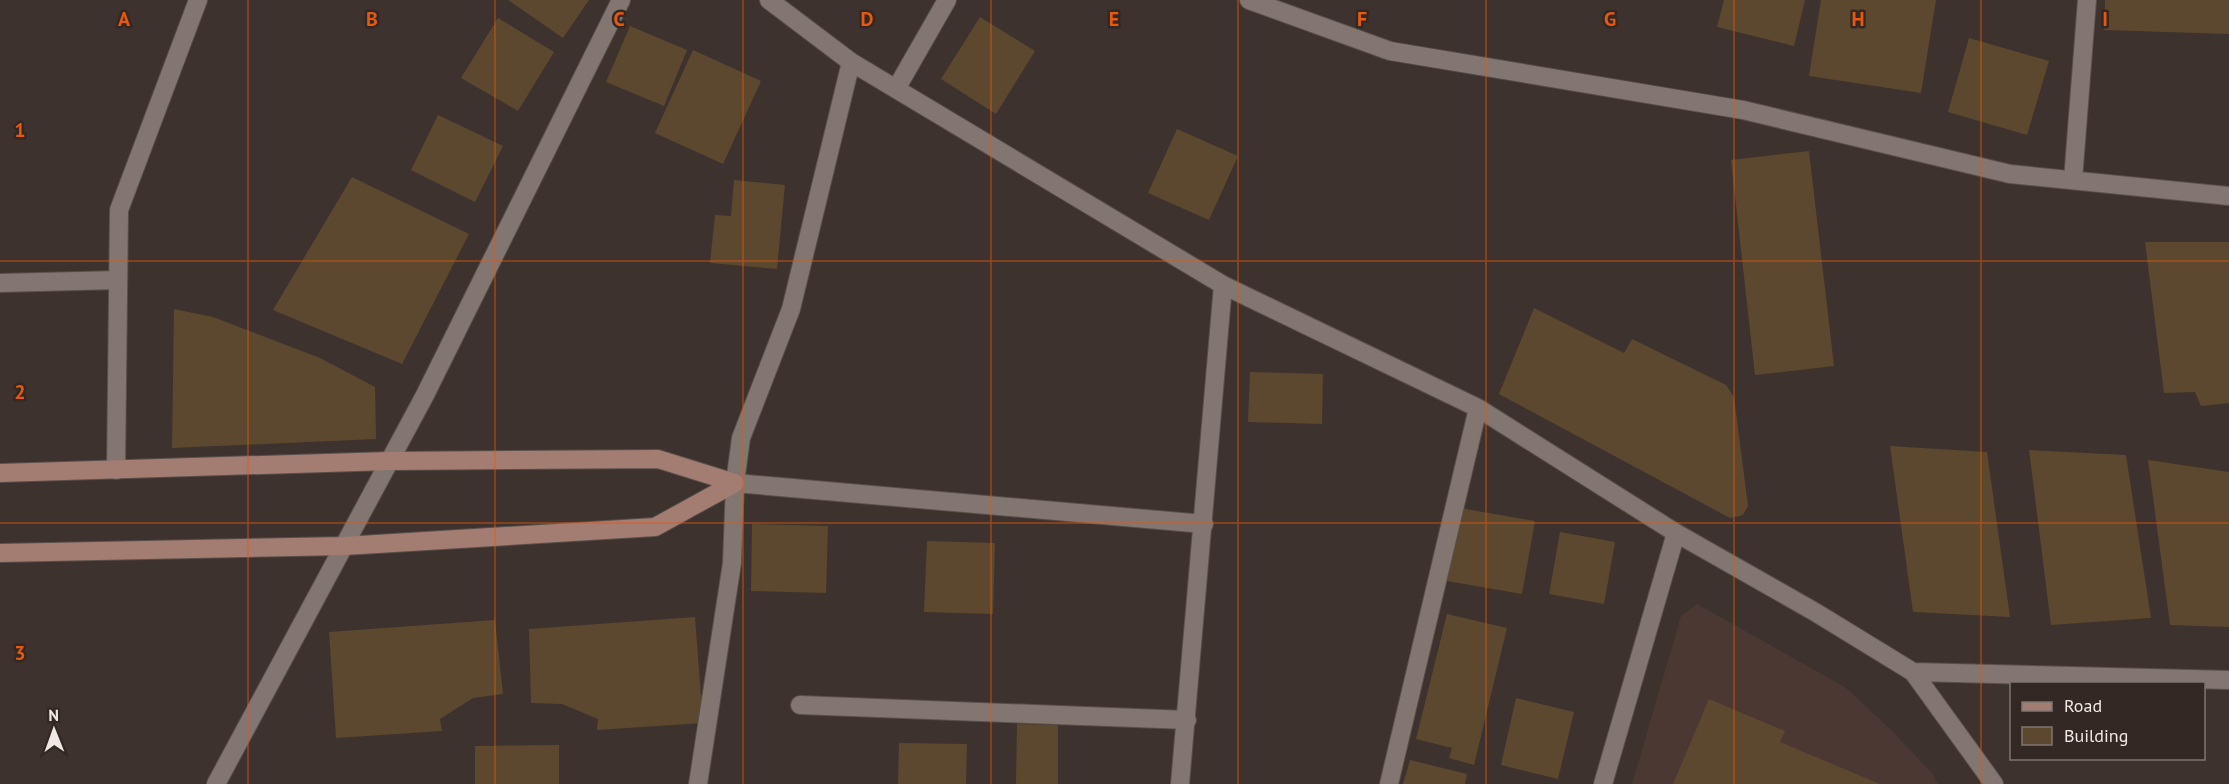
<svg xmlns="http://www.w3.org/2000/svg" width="2229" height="784" font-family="'PT Sans',sans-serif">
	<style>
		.built { fill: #4b3832 }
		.building { fill: #5c482f }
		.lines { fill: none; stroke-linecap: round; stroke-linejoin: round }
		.street-casing { stroke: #594f4b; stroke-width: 20 }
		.secondary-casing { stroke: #594f4b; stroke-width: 20 }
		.street { stroke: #837671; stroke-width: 18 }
		.secondary { stroke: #a37d72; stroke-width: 18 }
		.grid { fill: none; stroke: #e8590c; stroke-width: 1.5; stroke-opacity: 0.55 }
		.grid-label { font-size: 20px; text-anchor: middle; font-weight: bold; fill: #e8590c; stroke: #332823; stroke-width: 5; stroke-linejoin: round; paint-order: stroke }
	</style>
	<rect width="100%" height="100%" fill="#3d322d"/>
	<path class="built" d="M1697,604L1845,687L1890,729L1932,773L1938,784H1632L1681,616Z"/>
	<path class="building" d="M508,0H589L563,38Z
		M1724,0H1805L1794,46L1717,27Z
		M1821,0H1936L1921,93L1809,76Z
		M2105,0H2229V34L2104,30Z
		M980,17L1035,51L996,114L941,79Z
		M498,18L554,52L518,111L461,78Z
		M630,26L687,50L664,106L606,82Z
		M1969,38L2049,61L2027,135L1948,112Z
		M693,50L761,81L723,164L655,133Z
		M438,115L503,146L475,202L411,170Z
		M1177,129L1238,156L1209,220L1148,193Z
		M1809,151L1834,366L1755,375L1731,160Z
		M352,177L469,234L402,364L273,310Z
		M734,180L785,185L777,269L710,263L715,215L731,216Z
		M2145,242H2229V403L2201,406L2195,392L2164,393Z
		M1534,308L1624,353L1632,339L1726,385L1734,397L1748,506L1743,515L1730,518L1499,394Z
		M174,309L213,317L320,358L375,387L376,439L172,448Z
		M1250,372L1323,374L1322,424L1248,422Z
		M1890,446L1987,452L2010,617L1913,612Z
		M2029,450L2126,455L2151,618L2051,625Z
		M2148,460L2229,472V627L2170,625Z
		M1460,508L1535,521L1522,594L1447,581Z
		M752,524L828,526L826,593L751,591Z
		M1560,532L1615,542L1604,604L1549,594Z
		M927,541L995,543L993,614L924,612Z
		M1447,614L1507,628L1474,765L1449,758L1452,748L1416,739Z
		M695,617L703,723L597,730L598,719L562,704L531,703L529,629Z
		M495,620L503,694L473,698L440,719L442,731L336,738L329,632Z
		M1516,698L1574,712L1558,779L1501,765Z
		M1709,699L1785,731L1780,742L1880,784H1673Z
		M1017,724L1058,725V784H1016Z
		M899,743L967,744L966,784H898Z
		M559,745V784H475V746Z
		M1410,760L1467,774L1465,784H1403Z"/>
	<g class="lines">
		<g class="street-casing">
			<path id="street" d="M769,0L851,62L1223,285L1478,408L1676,533L1815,612L1913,672L1994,784
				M1249,0L1390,51L1743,110L2010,174L2229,196
				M896,89L947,0
				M2073,180L2087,0
				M0,283L118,280
				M116,470L119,210L198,0
				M735,483L1204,524
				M1913,672L2229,680
				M800,705L1187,720
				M216,784L425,395L621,0
				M698,784L732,563L735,483L741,438L791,309L851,62
				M1180,784L1223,285
				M1389,784L1478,408
				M1603,784L1676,533"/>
		</g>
		<g class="secondary-casing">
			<path id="secondary" d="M0,473L389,461L658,459L735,483L655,527L344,546L0,553"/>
		</g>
		<use href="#street" class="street"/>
		<use href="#secondary" class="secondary"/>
	</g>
	<path class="grid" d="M248,0V784M495,0V784M743,0V784M991,0V784M1238,0V784M1486,0V784M1734,0V784M1981,0V784M0,261H2229M0,523H2229"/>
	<g class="grid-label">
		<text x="124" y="26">A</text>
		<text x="372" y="26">B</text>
		<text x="619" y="26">C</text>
		<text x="867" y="26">D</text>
		<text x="1114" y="26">E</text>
		<text x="1362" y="26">F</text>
		<text x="1610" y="26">G</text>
		<text x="1858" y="26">H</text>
		<text x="2105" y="26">I</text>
		<text x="20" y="137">1</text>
		<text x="20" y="399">2</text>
		<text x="20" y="660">3</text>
	</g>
	<rect x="2010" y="682" width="195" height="78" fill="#332823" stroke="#7f7571" stroke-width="1.5"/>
	<rect x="2022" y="702" width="30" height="9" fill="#a37d72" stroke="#7f7571" stroke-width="1.5"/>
	<text x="2064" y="712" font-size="18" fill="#f0e8e5">Road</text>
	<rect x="2022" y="727" width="30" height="18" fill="#5c482f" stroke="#7f7571" stroke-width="1.5"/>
	<text x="2064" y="742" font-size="18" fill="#f0e8e5">Building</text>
	<g transform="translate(54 730) rotate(359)" stroke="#332823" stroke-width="4.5" paint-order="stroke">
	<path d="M0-4.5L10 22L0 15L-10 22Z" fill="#f0e8e5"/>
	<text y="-9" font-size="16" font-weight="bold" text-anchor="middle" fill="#f0e8e5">N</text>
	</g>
</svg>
